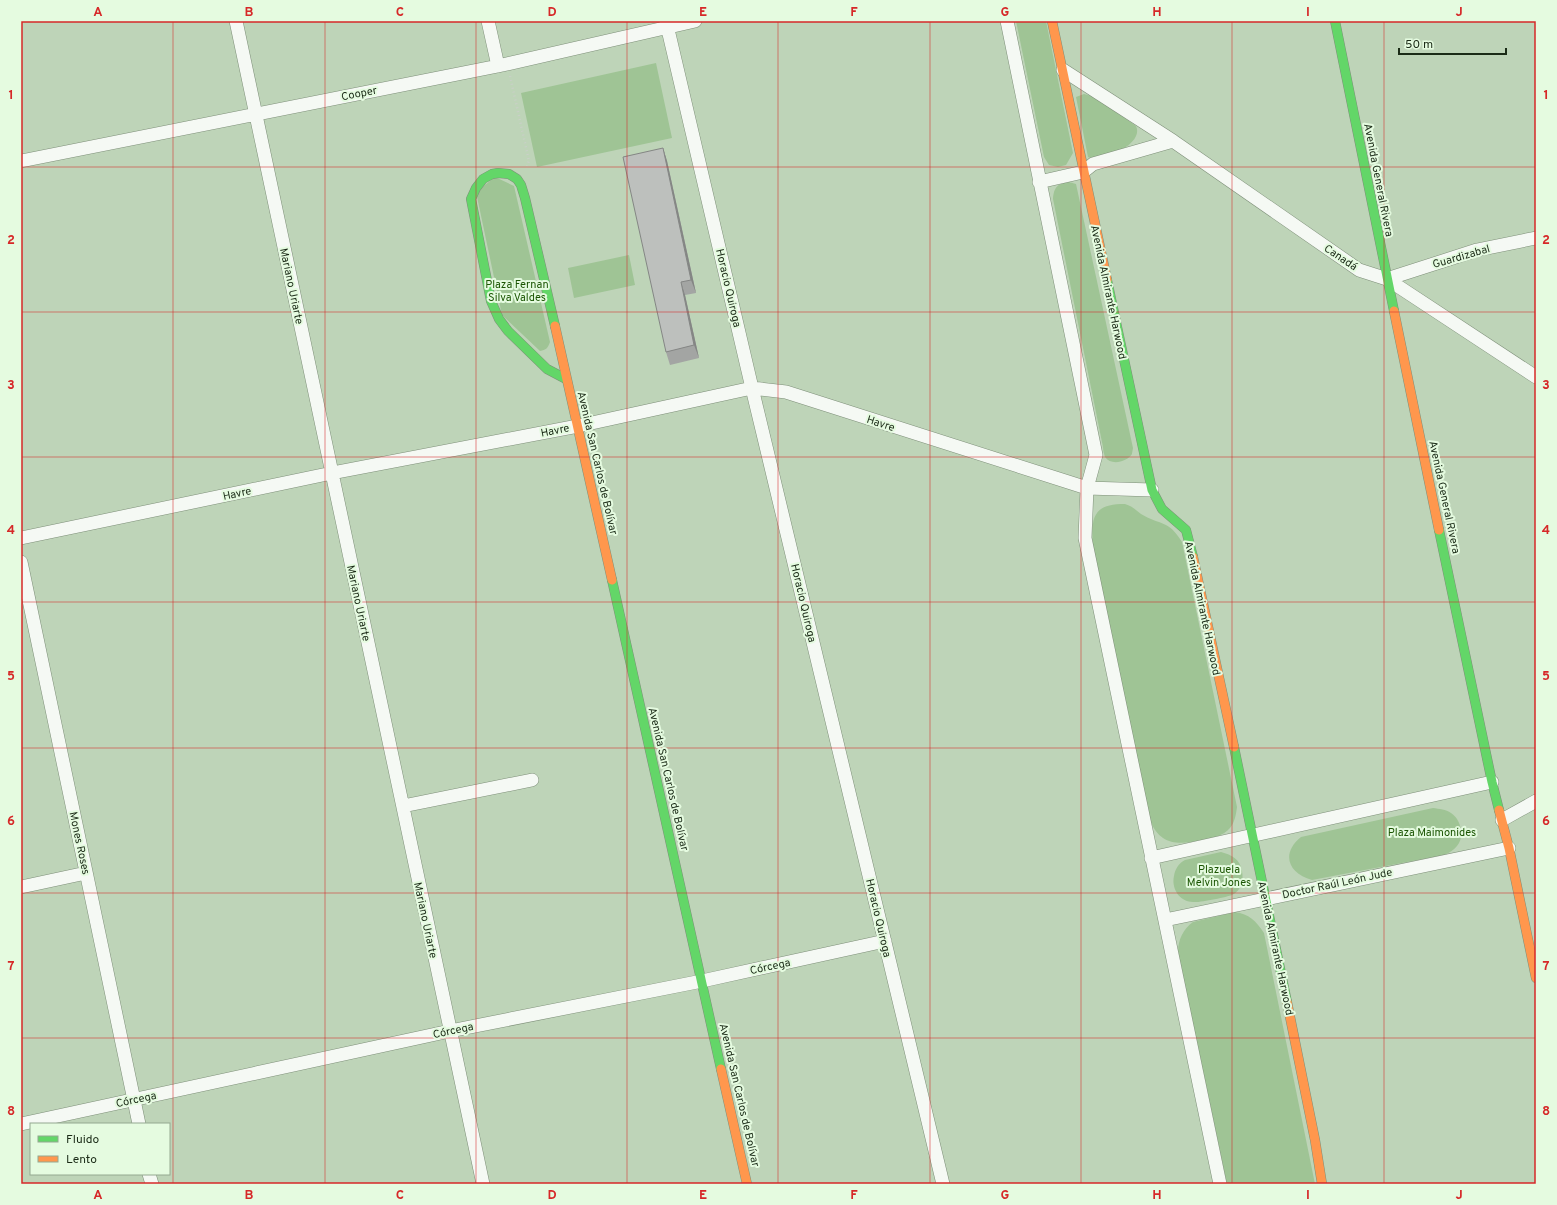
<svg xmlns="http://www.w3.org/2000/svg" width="1557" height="1205" font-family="Overpass,sans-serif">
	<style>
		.green { fill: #9fc495 }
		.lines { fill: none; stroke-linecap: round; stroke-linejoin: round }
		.street-casing { stroke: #7e8f79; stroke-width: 14 }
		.fast-casing { stroke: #7e8f79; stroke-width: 10 }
		.slow-casing { stroke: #7e8f79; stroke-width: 10 }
		.path { stroke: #c9d0c7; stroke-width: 2.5; stroke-dasharray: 1 3; stroke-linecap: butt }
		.street { stroke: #f5f9f4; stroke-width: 13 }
		.fast { stroke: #63d668; stroke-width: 9 }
		.slow { stroke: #ff974d; stroke-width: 9 }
		.wall { fill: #a3a5a3 }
		.shaded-wall { fill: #848684 }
		.building { fill: #bdc0bd; stroke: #848684 }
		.grid { fill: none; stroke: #d62828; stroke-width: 1; stroke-opacity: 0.55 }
		.labels { text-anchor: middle; stroke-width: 4; stroke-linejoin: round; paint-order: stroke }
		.street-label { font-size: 11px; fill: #1b2b17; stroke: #e5fbe0 }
		.park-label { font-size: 11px; fill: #1b5503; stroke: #e5fbe0 }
		.neatline { fill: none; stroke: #d62828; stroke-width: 1.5 }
		.grid-label { font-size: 13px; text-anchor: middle; font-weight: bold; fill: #d62828 }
	</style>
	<rect width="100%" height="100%" fill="#bed4b8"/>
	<path class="green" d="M1016,21H1046L1073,153L1066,165L1058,167L1049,165L1044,157Z
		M656,63L672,138L537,167L521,93Z
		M1084,94L1095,97L1136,126C1145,145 1099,163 1088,157L1076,97Z
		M495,177L514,186L550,342C548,348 546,350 540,351L502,315L476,192Z
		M1069,182L1076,184L1133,448C1133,448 1132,454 1132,454C1127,462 1111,466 1105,457C1104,454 1103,450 1103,447L1053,199C1054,187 1057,184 1069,182Z
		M629,255L635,285L574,298L568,268Z
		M1125,504C1132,506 1136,510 1141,514C1161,526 1168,519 1182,542L1237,807C1236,814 1235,822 1230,828C1223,836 1213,838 1202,840C1179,845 1160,846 1150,820L1093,547C1091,518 1092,504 1125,504Z
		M1433,808C1439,809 1446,809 1451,813C1461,819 1465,837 1457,846C1454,850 1449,853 1444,855L1312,880C1289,874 1280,854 1301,837Z
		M1221,852C1232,855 1240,859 1242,871C1243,877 1243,884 1239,889C1238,891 1234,894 1232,895C1227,897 1199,903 1193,902C1180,902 1171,889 1174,876C1175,869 1179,863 1185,860Z
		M1235,912C1249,914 1256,921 1264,933L1315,1184H1227L1178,952C1178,940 1183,929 1193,922Z"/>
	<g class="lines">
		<g class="street-casing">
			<path id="street" d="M236,21L483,1184
				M488,21L498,66
				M666,21L752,388L943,1184
				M1007,21L1096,455L1087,488L1085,538L1220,1184
				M1063,70L1173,141L1359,270L1387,279L1536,377
				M21,161L498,66L695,21
				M1039,182L1083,172L1093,164L1173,141
				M1387,279L1477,250L1536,238
				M21,538L332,473L578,426L752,388L786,392L1087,488L1152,490
				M21,562L139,1124
				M403,806L532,780
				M1502,820L1536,801
				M1151,858L1492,782
				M21,887L86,873
				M1165,920L1509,848
				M21,1124L450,1031L702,981L885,941
				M149,1174L152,1184"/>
		</g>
		<g class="fast-casing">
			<path id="fast" d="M1335,21L1394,311
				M1107,280L1152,490L1162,509L1186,530L1193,557
				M555,326L525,198L521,185L517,179L509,174L498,173L492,174L483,179L476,188L471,199L491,301L499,319L508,331L547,369L566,379
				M1439,530L1492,782L1499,810
				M612,580L721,1069
				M1234,747L1287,1002"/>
		</g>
		<g class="slow-casing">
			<path id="slow" d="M1052,21L1107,280
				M1394,311L1439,530
				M555,326L612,580
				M1193,557L1234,747
				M1499,810L1509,848L1536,978
				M1287,1002L1315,1140L1322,1184
				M721,1069L747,1184"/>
		</g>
		<path class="path" d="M510,76L529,161L527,166"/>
		<use href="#street" class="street"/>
		<use href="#fast" class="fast"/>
		<use href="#slow" class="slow"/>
	</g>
	<path class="wall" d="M663,148L667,161L696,293L685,295L699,358L670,365L666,352Z"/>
	<path class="shaded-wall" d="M663,148L667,161L696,293L691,280Z
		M681,282L685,295L699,358L694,345Z"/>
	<path class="building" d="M663,148L691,280L681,282L694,345L666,352L623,157Z"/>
	<path class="grid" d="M173,21V1184M325,21V1184M476,21V1184M627,21V1184M778,21V1184M930,21V1184M1081,21V1184M1232,21V1184M1384,21V1184M21,167H1536M21,312H1536M21,457H1536M21,602H1536M21,748H1536M21,893H1536M21,1038H1536"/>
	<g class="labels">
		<g class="street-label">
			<text transform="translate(359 93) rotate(-11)" y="4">Cooper</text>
			<text transform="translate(1379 180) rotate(79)" y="4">Avenida General Rivera</text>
			<text transform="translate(1461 256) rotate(-16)" y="4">Guardizabal</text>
			<text transform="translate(1341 257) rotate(34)" y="4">Canadá</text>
			<text transform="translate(292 286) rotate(78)" y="4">Mariano Uriarte</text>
			<text transform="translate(729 288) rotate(77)" y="4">Horacio Quiroga</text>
			<text transform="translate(1109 292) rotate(78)" y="4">Avenida Almirante Harwood</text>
			<text transform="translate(881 423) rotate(18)" y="4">Havre</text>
			<text transform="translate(555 430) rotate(-11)" y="4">Havre</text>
			<text transform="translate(598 463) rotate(77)" y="4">Avenida San Carlos de Bolívar</text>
			<text transform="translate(237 493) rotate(-12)" y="4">Havre</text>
			<text transform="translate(1445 497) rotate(78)" y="4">Avenida General Rivera</text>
			<text transform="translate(359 603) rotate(78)" y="4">Mariano Uriarte</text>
			<text transform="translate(804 603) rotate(77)" y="4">Horacio Quiroga</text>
			<text transform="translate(1203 608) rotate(78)" y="4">Avenida Almirante Harwood</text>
			<text transform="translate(669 779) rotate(77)" y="4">Avenida San Carlos de Bolívar</text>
			<text transform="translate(80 843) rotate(78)" y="4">Mones Roses</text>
			<text transform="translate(1337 883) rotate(-12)" y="4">Doctor Raúl León Jude</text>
			<text transform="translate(879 918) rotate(77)" y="4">Horacio Quiroga</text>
			<text transform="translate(426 920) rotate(78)" y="4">Mariano Uriarte</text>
			<text transform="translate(1276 948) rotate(78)" y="4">Avenida Almirante Harwood</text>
			<text transform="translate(770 966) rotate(-12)" y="4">Córcega</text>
			<text transform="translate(453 1030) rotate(-12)" y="4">Córcega</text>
			<text transform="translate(740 1095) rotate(77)" y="4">Avenida San Carlos de Bolívar</text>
			<text transform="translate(136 1099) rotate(-12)" y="4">Córcega</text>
		</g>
		<g class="park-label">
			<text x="517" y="288">Plaza Fernan<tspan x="517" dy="13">Silva Valdes</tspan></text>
			<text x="1432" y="836">Plaza Maimonides</text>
			<text x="1219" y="873">Plazuela<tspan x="1219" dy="13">Melvin Jones</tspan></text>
		</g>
	</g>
	<rect width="1557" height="1205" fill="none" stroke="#e5fbe0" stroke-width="44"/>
	<rect x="30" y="1123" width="140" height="52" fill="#e5fbe0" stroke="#94a890"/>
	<rect x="38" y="1136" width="20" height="6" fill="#63d668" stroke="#94a890"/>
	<text x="66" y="1143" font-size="12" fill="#1b2b17">Fluido</text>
	<rect x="38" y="1156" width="20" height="6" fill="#ff974d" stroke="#94a890"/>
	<text x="66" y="1163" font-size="12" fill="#1b2b17">Lento</text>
	<path d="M1399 48v6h107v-6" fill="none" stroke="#1b2b17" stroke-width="2"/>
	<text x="1405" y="48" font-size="12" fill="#1b2b17" stroke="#e5fbe0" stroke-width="3" paint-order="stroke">50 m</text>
	<rect x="22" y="22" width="1513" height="1161" class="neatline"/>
	<g class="grid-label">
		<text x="98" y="16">A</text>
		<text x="249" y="16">B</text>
		<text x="400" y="16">C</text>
		<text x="552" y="16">D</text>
		<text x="703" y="16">E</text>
		<text x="854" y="16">F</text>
		<text x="1005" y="16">G</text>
		<text x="1157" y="16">H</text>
		<text x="1308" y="16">I</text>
		<text x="1459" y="16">J</text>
		<text x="11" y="99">1</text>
		<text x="1546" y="99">1</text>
		<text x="11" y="244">2</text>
		<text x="1546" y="244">2</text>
		<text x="11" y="389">3</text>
		<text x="1546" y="389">3</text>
		<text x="11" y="534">4</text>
		<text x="1546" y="534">4</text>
		<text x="11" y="680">5</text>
		<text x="1546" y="680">5</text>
		<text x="11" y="825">6</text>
		<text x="1546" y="825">6</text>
		<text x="11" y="970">7</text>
		<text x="1546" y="970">7</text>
		<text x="11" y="1115">8</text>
		<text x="1546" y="1115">8</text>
		<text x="98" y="1199">A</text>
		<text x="249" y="1199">B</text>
		<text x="400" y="1199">C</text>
		<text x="552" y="1199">D</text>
		<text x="703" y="1199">E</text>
		<text x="854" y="1199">F</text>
		<text x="1005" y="1199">G</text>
		<text x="1157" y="1199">H</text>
		<text x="1308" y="1199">I</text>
		<text x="1459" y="1199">J</text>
	</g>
</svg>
